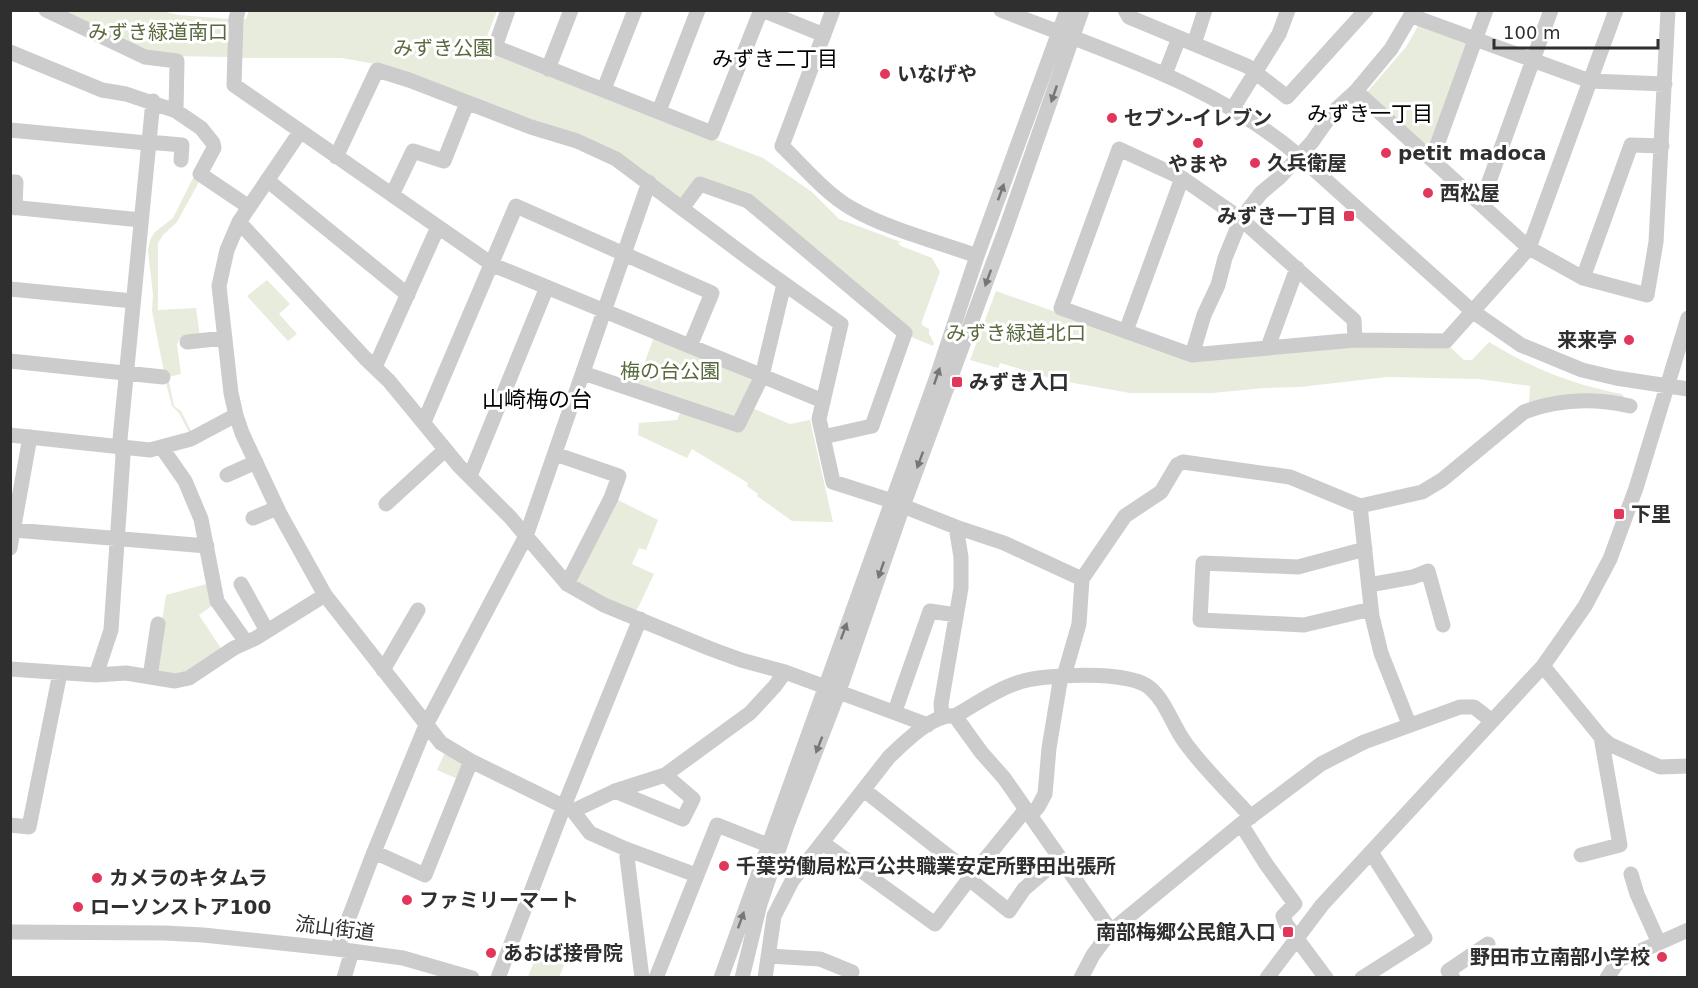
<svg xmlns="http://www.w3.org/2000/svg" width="1698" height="988" font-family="'DejaVu Sans','Noto Sans JP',sans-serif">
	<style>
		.green { fill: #e7ecdd }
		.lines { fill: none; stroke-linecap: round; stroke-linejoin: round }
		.minor { stroke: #ccc; stroke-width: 15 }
		.oneway { fill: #767676 }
		.poi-dot { fill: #e1375a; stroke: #fff; stroke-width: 2 }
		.labels { text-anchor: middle; stroke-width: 6; stroke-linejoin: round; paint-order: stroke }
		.park-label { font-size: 20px; fill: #586a3d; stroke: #fff }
		.poi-label { font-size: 20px; font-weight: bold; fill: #2f2f2f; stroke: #fff; text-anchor: start }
		.street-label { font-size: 20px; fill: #2f2f2f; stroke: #fff }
		.neighbourhood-label { font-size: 21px; fill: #000; stroke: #fff }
		.quarter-label { font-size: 22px; fill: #000; stroke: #fff }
	</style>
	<rect width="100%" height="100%" fill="#fff"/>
	<path class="green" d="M55,11H161L179,15L230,19L229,57L169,56L147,53Z
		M249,11H497L482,49L763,158L812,192L839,219L901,242L898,243L901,246L932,258L940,272L922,321V325L929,329V334L934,343L933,346L909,336L751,198L698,178L684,197L680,198L546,127L375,64L342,58H239L240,19H246Z
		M1422,24L1469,44L1431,147L1426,148L1368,95V91L1406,47L1418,26Z
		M194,176L200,180L177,222L163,235L158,243V310L196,308L200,337L179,340L177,345L181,374L168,377L174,406L181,411L193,435L191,436L179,413L172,406L167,387L152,311L153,294L148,251L150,240L155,232L173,218Z
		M267,280L290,304L279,314L297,334L288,341L247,296Z
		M996,291L1192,360L1347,346H1449L1464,360H1472L1489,342C1531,368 1574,385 1622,394L1627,402L1529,403L1530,386L1479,379L1387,377L1300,387L1265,388L1212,393H1130L1057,380L1000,363L998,368L970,360Z
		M654,337L754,381L737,416L733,418L636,386Z
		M752,408L790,424L810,420L833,522L792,521L757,496L758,494L747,486L748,483L692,449L687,458L638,435L639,423L677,420L681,411L741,431Z
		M616,499L658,520L646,550L639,548L632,564L654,574L635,614L575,581Z
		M210,583L216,603L199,615L224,653L189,676L154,673L166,595Z
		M446,750L463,763L460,780L437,770Z
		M538,951L566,961L559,977H528Z"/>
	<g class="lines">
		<path class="minor" d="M46,10L145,57L177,61L176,111
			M238,10L236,19L234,85L493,265L823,401
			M508,10L495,47L712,133L761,10
			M762,10L824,35
			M833,10L782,146C803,166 825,193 851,208C887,229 938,242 977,256
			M1001,10C1104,51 1213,83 1299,156L1472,311L1521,345L1582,370L1616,378L1688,389
			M1125,10L1129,17L1247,66L1287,97L1366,10
			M1412,16L1590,81L1665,84
			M1194,44L1205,10
			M10,52L102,90L126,94L176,111L201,128L213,143L214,148L200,174L249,207
			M548,69L571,10
			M1165,74L1179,38
			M604,89L635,10
			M1356,91L1529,248L1583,278L1647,295L1656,242L1668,10
			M1233,108L1279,34L1288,10
			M659,111L698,10
			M10,130L147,143
			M300,132L239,222L227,250L219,286L231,393L236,415L242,433L280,514L325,595L441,743L471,761L573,811L590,833L626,849L696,875
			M148,142L182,145L181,160
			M336,157L377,70L409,80L531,127L577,141L616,159L755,263L841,324L819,419L833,482L892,501
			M1432,159L1486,10
			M267,180L408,295
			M10,182H16L15,208
			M392,195L413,151L444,161L467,103
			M1481,204L1551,10
			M10,207L141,220
			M683,207L700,184L748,201L905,333L872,426L823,437
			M239,222L365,358L389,381L459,466L510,517L567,584L604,605L711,649L741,660L785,672L928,725
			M1583,278L1631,145L1662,146
			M10,289L133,301
			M1126,331L1182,178
			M1355,340L1354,320L1241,219L1182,178L1119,149L1061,308L1192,355L1355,340L1446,341L1529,248L1616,10
			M187,342L225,338
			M1268,347L1297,268
			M1192,355L1204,315L1218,285L1225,258L1241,219L1261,193L1280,177L1312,142L1333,112L1356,91L1391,49L1414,10
			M10,361L163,377
			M375,367L438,227
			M583,373L738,425L762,376L784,284
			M424,422L516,206L712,293L690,346
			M10,435L150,450L191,439L236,415
			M162,448L185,481L201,519L217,601L246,642
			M555,454L619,476L611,498L567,584
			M227,475L256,462
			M470,476L547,287
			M386,504L445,450
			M903,506L956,527L961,557V588L941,704L942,717
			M1360,506L1372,616L1381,653L1409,724
			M253,518L277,508
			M956,527L1004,543L1082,579
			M14,530L207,546
			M10,548L30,437
			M1365,549L1298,567L1203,563L1200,620L1304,625L1371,609
			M241,584L267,631
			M1369,585L1413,577L1428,571L1443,625
			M1543,666L1601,737L1620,845L1581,855
			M10,669L96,675L126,673L175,681L189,678L234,648L256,638L325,595
			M383,670L418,610
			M96,675L111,630L123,456L120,439L153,101
			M1064,676L1079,624L1082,579L1125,516L1161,492L1177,465L1183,462L1290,477L1360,506L1422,492L1442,480L1524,412C1558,399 1594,398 1630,406
			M150,677L158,624
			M895,711L930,611L956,615
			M955,716C976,704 997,689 1020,682C1044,674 1131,670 1150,688C1166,702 1172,724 1184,741C1203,768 1229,792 1251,817
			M1601,737L1609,744L1660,767L1688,766
			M864,790L972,875
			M615,791L683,819L693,799L665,775
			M573,811L615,791L665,775L750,713L775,686L785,672
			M1030,816L1038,807L1045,794L1049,748L1061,676
			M1241,824L1266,864L1295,904L1283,916L1286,924L1326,978
			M10,825L29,827L60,673
			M823,843L935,924L969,879L1026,809
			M626,849L642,978
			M374,852L425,875L471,761
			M969,879L1009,911L1024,889L1059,859
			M10,932L165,933L203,935L337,949L403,958L472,978
			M1659,943L1688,930
			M337,949L374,852L426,725L526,536L649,182
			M768,956L820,959L852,972
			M344,978L352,951
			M498,978L564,806L640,619
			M656,978L717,825L768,845
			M721,978L936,379L977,256L1067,10
			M742,978L760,904L787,825L839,691L903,506L1005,231L1082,10
			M765,978L774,916L792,881L889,757C904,743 933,713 955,716L981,752L1004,778L1111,931
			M1081,978L1093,955L1111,931L1241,824L1321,764L1364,742L1460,707H1474L1492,721
			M1267,978L1322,905L1543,666L1585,606L1610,559L1636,488L1688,318
			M1362,978L1425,938L1371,852
			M1453,978L1448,971L1488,944
			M1607,978L1619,960L1659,943L1637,894L1631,874"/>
	</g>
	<defs><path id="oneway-solid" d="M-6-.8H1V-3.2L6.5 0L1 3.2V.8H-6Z" transform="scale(1.5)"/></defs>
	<g class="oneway">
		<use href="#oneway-solid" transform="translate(1054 94) rotate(109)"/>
		<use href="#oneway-solid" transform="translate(1001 192) rotate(-70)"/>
		<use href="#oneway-solid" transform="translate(988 278) rotate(110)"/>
		<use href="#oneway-solid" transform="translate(937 376) rotate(-71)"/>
		<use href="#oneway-solid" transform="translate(920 460) rotate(110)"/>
		<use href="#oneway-solid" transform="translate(881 570) rotate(109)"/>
		<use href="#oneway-solid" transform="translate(844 631) rotate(-70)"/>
		<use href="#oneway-solid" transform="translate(819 745) rotate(111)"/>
		<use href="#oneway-solid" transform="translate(741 920) rotate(-70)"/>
	</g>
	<g class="poi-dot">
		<circle cx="885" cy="74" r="6"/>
		<circle cx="1112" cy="118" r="6"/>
		<circle cx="1198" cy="143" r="6"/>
		<circle cx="1386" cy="153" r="6"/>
		<circle cx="1255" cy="163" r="6"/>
		<circle cx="1428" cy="193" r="6"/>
		<rect x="1343" y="210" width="12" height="12" rx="3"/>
		<circle cx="1629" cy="340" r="6"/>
		<rect x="951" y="376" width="12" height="12" rx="3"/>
		<rect x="1613" y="508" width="12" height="12" rx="3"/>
		<circle cx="724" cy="866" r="6"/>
		<circle cx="97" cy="878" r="6"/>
		<circle cx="407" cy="900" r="6"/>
		<circle cx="78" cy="907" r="6"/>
		<rect x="1282" y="926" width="12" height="12" rx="3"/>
		<circle cx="491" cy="953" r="6"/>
		<circle cx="1662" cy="957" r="6"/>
	</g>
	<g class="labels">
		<g class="park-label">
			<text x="158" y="39">みずき緑道南口</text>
			<text x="443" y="55">みずき公園</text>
			<text x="1016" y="340">みずき緑道北口</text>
			<text x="670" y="378">梅の台公園</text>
		</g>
		<g class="poi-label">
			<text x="897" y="81">いなげや</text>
			<text x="1124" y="125">セブン-イレブン</text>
			<text x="1398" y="160">petit madoca</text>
			<text x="1267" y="170">久兵衛屋</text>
			<text x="1198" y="171" text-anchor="middle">やまや</text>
			<text x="1440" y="200">西松屋</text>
			<text x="1337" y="223" text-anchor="end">みずき一丁目</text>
			<text x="1617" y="347" text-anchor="end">来来亭</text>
			<text x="969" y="389">みずき入口</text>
			<text x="1631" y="521">下里</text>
			<text x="736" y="873">千葉労働局松戸公共職業安定所野田出張所</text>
			<text x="109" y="885">カメラのキタムラ</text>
			<text x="419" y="907">ファミリーマート</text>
			<text x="90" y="914">ローソンストア100</text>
			<text x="1276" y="939" text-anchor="end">南部梅郷公民館入口</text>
			<text x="503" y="960">あおば接骨院</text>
			<text x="1650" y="964" text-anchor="end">野田市立南部小学校</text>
		</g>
		<g class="street-label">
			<text transform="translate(335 928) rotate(7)" y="7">流山街道</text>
		</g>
		<g class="neighbourhood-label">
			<text x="775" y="66">みずき二丁目</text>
			<text x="1370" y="121">みずき一丁目</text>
		</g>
		<g class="quarter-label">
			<text x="537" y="407">山崎梅の台</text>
		</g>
	</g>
	<rect width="1698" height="988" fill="none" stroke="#2f2f2f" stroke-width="24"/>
	<path d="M1494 39v9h164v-9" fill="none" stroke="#2f2f2f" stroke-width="3"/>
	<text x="1503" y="39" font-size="18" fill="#2f2f2f" stroke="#ffffff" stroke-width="4.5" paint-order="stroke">100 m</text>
</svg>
